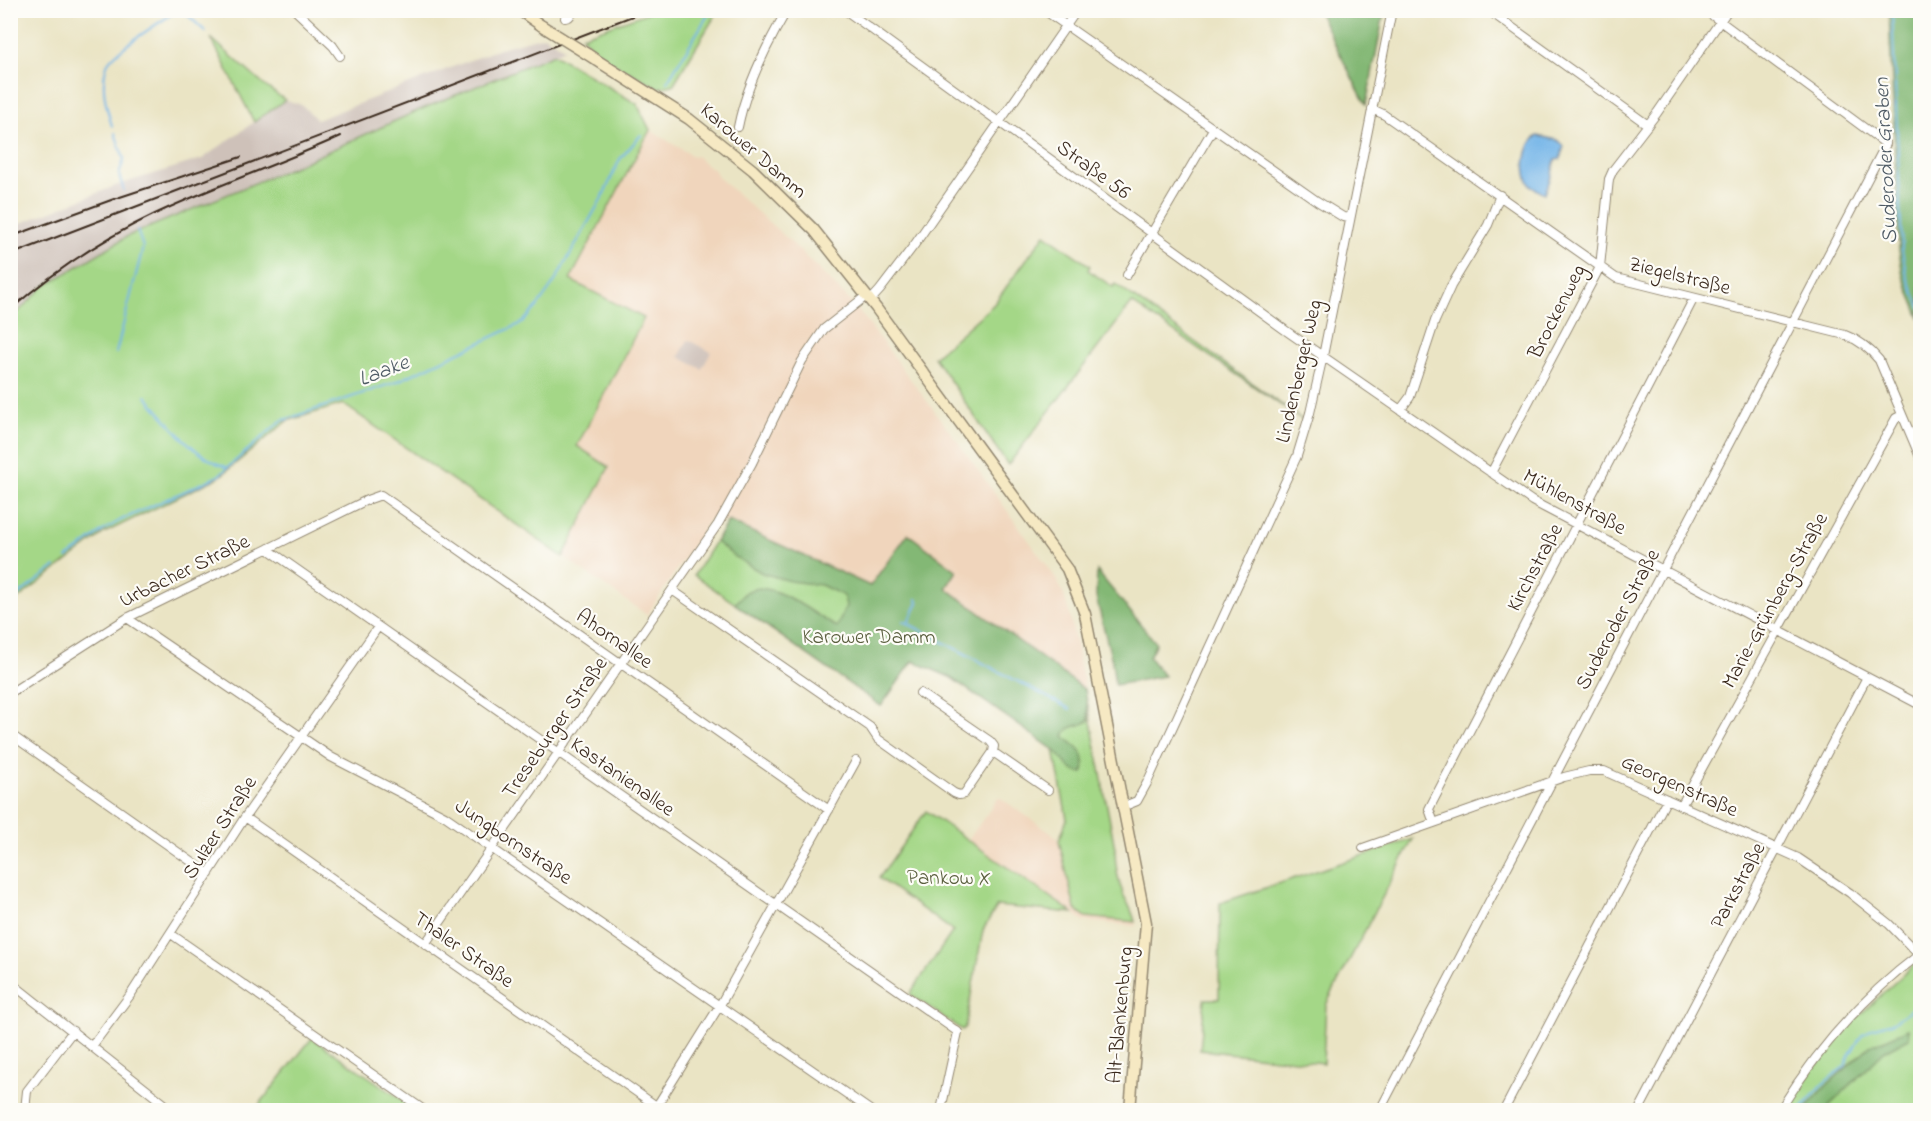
<svg xmlns="http://www.w3.org/2000/svg" width="1931" height="1121" font-family="'Indie Flower',sans-serif">
	<style>
		.built { fill: #f0d5bc }
		.industrial { fill: #cec1b9 }
		.green { fill: #a4d787; stroke: #708052; stroke-width: 1.5 }
		.forest { fill: #83b874; stroke: #5f7149; stroke-width: 1.5 }
		.water { fill: #74b5e8; stroke: #587083; stroke-width: 1.5 }
		.lines { fill: none; stroke-linecap: round; stroke-linejoin: round }
		.stream { stroke: #74b5e8; stroke-width: 2 }
		.street-casing { stroke: #928771; stroke-width: 10 }
		.secondary-casing { stroke: #928771; stroke-width: 13 }
		.street { stroke: #fff; stroke-width: 8 }
		.secondary { stroke: #f6e9c3; stroke-width: 10 }
		.rail { stroke: #3b2a1e; stroke-width: 2 }
		.secondary-bridge-casing { stroke: #928771; stroke-width: 13; stroke-linecap: butt }
		.secondary-bridge { stroke: #f6e9c3; stroke-width: 10 }
		.labels { text-anchor: middle; stroke-width: 4.5; stroke-linejoin: round; paint-order: stroke }
		.street-label { font-size: 21px; fill: #3b2a1e; stroke: #fdfcf7 }
		.park-label { font-size: 21px; fill: #5a5e3e; stroke: #fdfcf7 }
		.water-label { font-size: 22px; font-style: italic; fill: #4f5b65; stroke: #fdfcf7 }
	</style>
	<rect width="100%" height="100%" fill="#fdfcf7"/>
	<filter id="ink" filterUnits="userSpaceOnUse"><feTurbulence type="fractalNoise" baseFrequency=".0167" numOctaves="2"/><feDisplacementMap in="SourceGraphic" scale="12" xChannelSelector="R" yChannelSelector="G"/><feConvolveMatrix kernelMatrix="1 2 1 2 8 2 1 2 1" color-interpolation-filters="sRGB"/></filter>
	<filter id="wash" filterUnits="userSpaceOnUse"><feTurbulence type="fractalNoise" baseFrequency=".008" numOctaves="4" result="noise"/><feDisplacementMap in="SourceGraphic" scale="24" xChannelSelector="R" yChannelSelector="G"/><feGaussianBlur stdDeviation="1.35" result="paint"/><feColorMatrix in="noise" values="0 0 0 0 0 0 0 0 0 0 0 0 0 0 0 0 0 1.4 0 .05"/><feComposite in="paint" operator="in"/></filter>
	<g filter="url(#wash)">
		<rect width="100%" height="100%" fill="#eae4c4"/>
		<path class="built" d="M650,130L694,157L696,156L715,171L718,177L790,241L856,307L957,441L1053,574L1063,592L1070,616L1085,690L945,588L957,570L870,586L728,521L710,519L647,615L563,557L609,467L577,447L643,319L569,281Z
			M999,797L1058,838L1075,909L1086,917L1135,922L1136,926L1084,921L968,840Z"/>
		<path class="industrial" d="M544,36L565,49L417,111L298,165L43,287L11,319V227L118,185L202,159L285,100L302,105L317,120L504,47Z
			M688,340L711,352L702,369L679,357Z"/>
		<path class="green" d="M652,11H718L673,85L659,88L601,57L582,36Z
			M211,38L265,86L285,100L254,122Z
			M554,54L637,104L650,130L570,280L644,318L577,446L609,467L563,557L343,404L287,421L219,477L104,533L11,604V319L43,287L128,236L298,165L417,111Z
			M1045,234L1090,266L1088,270L1113,287L1115,284L1304,421L1132,303L1008,465L934,357L994,304Z
			M728,521L870,586L908,534L957,571L946,588L1085,690L1115,848C1115,863 1118,882 1124,896C1129,905 1133,912 1135,922L1086,917L1075,909L1059,841L1067,819L1054,750L950,677L913,661L881,706L694,575Z
			M926,811L1073,913L997,906L983,930L965,1027L962,1030L910,994L953,931L879,878Z
			M1413,839L1326,1005L1323,1063L1200,1050L1205,999H1219L1220,903Z
			M1920,959V1110H1815L1886,1050L1908,1038V1029L1858,1056L1827,1085L1804,1110H1785L1805,1079L1851,1023Z
			M312,1038L417,1110H255Z"/>
		<path class="forest" d="M1381,11L1384,13L1366,105L1318,11Z
			M1889,11H1920V318L1903,276L1899,250Z
			M728,521L870,586L908,534L957,571L946,588L1085,690L1089,720C1081,728 1068,723 1064,736C1079,751 1087,749 1083,773C1067,772 1065,759 1054,750L950,677L913,661L881,706L735,604C740,598 745,591 753,589C777,583 816,616 837,627L846,606L844,596L821,585L790,581L762,573L735,557L716,542Z
			M1097,571L1156,643L1149,657L1164,676L1115,685L1112,661L1096,597Z
			M1908,1029L1909,1038L1886,1050L1832,1103L1827,1110H1804L1827,1085L1870,1046Z"/>
		<path class="water" d="M1538,136L1558,140L1564,146L1560,159L1555,160L1552,174L1545,193C1541,191 1535,190 1532,187C1521,176 1524,143 1538,136Z"/>
		<g class="lines">
			<path class="stream" d="M182,10L206,32
				M1892,10L1902,250L1907,277L1920,307
				M667,82L711,10
				M112,126C106,107 100,84 107,65C111,52 164,20 178,10
				M115,133L124,159L119,175L124,191
				M116,353L143,247L137,230
				M146,396C169,422 192,456 226,467
				M67,558L104,530L121,520L218,476L281,421L396,382L522,323L537,307L554,283L603,196L620,159L641,135
				M10,601L55,567
				M903,621L1070,709
				M908,623L918,603L917,599
				M1800,1110L1824,1083L1845,1066L1850,1054L1862,1035L1871,1029L1892,1023L1920,1004"/>
		</g>
	</g>
	<g filter="url(#ink)">
		<g class="lines">
			<g class="street-casing">
				<path id="street" d="M295,10L333,46L340,56
					M845,10L1285,330L1532,501L1920,705
					M1044,10L1317,201L1343,217L1350,218
					M1488,10L1648,125
					M565,18L569,17L575,10
					M1372,109L1383,114L1616,278L1845,335C1859,340 1870,349 1879,360L1920,457
					M738,127C746,86 766,46 787,10
					M1127,275L1213,129
					M870,301L880,290L915,244L1077,10
					M1401,409L1410,397L1435,321L1451,286L1488,225L1500,195
					M1491,473L1600,267L1609,179L1613,170L1657,113L1728,10
					M269,548L272,552L958,1032L941,1110
					M672,590L870,727L878,739L954,793L959,795L964,794L993,752L994,746L990,741L920,693
					M127,618L331,757L445,816L870,1110
					M10,693L127,618L367,500L381,495L829,810
					M10,734L209,874
					M993,752L1048,790
					M1681,806L1896,418L1902,415
					M1122,807L1137,801L1147,783L1297,456L1310,413L1323,356L1392,10
					M245,817L662,1110
					M1434,823L1429,809L1694,298
					M1363,848L1564,777L1589,771H1604L1798,858L1850,893L1889,924L1919,955
					M171,934L424,1110
					M425,944L718,524L752,463L802,361L824,329L866,296
					M10,982L172,1110
					M92,1046L131,994L245,817L378,627
					M655,1109L720,1005L856,761
					M25,1110L27,1091L73,1031
					M1380,1110L1886,144L1705,10
					M1504,1110L1667,799
					M1639,1110L1867,677
					M1780,1110C1817,1050 1864,996 1920,954"/>
			</g>
			<g class="secondary-casing">
				<path id="secondary" d="M519,10L542,26
					M587,54L689,119L753,170L814,230L876,308L1067,569L1085,614L1146,923L1130,1110"/>
			</g>
			<use href="#street" class="street"/>
			<use href="#secondary" class="secondary"/>
			<path class="rail" d="M10,237L114,199L241,157
				M10,255L648,10
				M10,310C54,271 102,239 155,214C216,185 280,164 341,136
				M10,1110H11"/>
			<g class="secondary-bridge-casing">
				<path id="secondary-bridge" d="M542,26L587,54"/>
			</g>
			<use href="#secondary-bridge" class="secondary-bridge"/>
		</g>
	</g>
	<g class="labels">
		<g class="street-label">
			<text transform="translate(754 150) rotate(41)" y="7">Karower Damm</text>
			<text transform="translate(1094 169) rotate(36)" y="7">Straße 56</text>
			<text transform="translate(1680 275) rotate(14)" y="7">Ziegelstraße</text>
			<text transform="translate(1556 311) rotate(-63)" y="7">Brockenweg</text>
			<text transform="translate(1298 371) rotate(-77)" y="7">Lindenberger Weg</text>
			<text transform="translate(1575 501) rotate(29)" y="7">Mühlenstraße</text>
			<text transform="translate(1534 567) rotate(-62)" y="7">Kirchstraße</text>
			<text transform="translate(184 570) rotate(-26)" y="7">Urbacher Straße</text>
			<text transform="translate(1774 600) rotate(-61)" y="7">Marie-Grünberg-Straße</text>
			<text transform="translate(1617 619) rotate(-62)" y="7">Suderoder Straße</text>
			<text transform="translate(615 638) rotate(35)" y="7">Ahornallee</text>
			<text transform="translate(554 727) rotate(-55)" y="7">Treseburger Straße</text>
			<text transform="translate(623 776) rotate(35)" y="7">Kastanienallee</text>
			<text transform="translate(1680 785) rotate(24)" y="7">Georgenstraße</text>
			<text transform="translate(219 827) rotate(-57)" y="7">Sulzer Straße</text>
			<text transform="translate(514 841) rotate(34)" y="7">Jungbornstraße</text>
			<text transform="translate(1737 885) rotate(-62)" y="7">Parkstraße</text>
			<text transform="translate(464 949) rotate(35)" y="7">Thaler Straße</text>
			<text transform="translate(1119 1015) rotate(-85)" y="7">Alt-Blankenburg</text>
		</g>
		<g class="park-label">
			<text x="869" y="643">Karower Damm</text>
			<text x="949" y="884">Pankow X</text>
		</g>
		<g class="water-label">
			<text transform="translate(1884 161) rotate(-93)" y="8">Suderoder Graben</text>
			<text transform="translate(383 369) rotate(-21)" y="8">Laake</text>
		</g>
	</g>
	<rect width="1931" height="1121" fill="none" stroke="#fdfcf7" stroke-width="36"/>
</svg>
